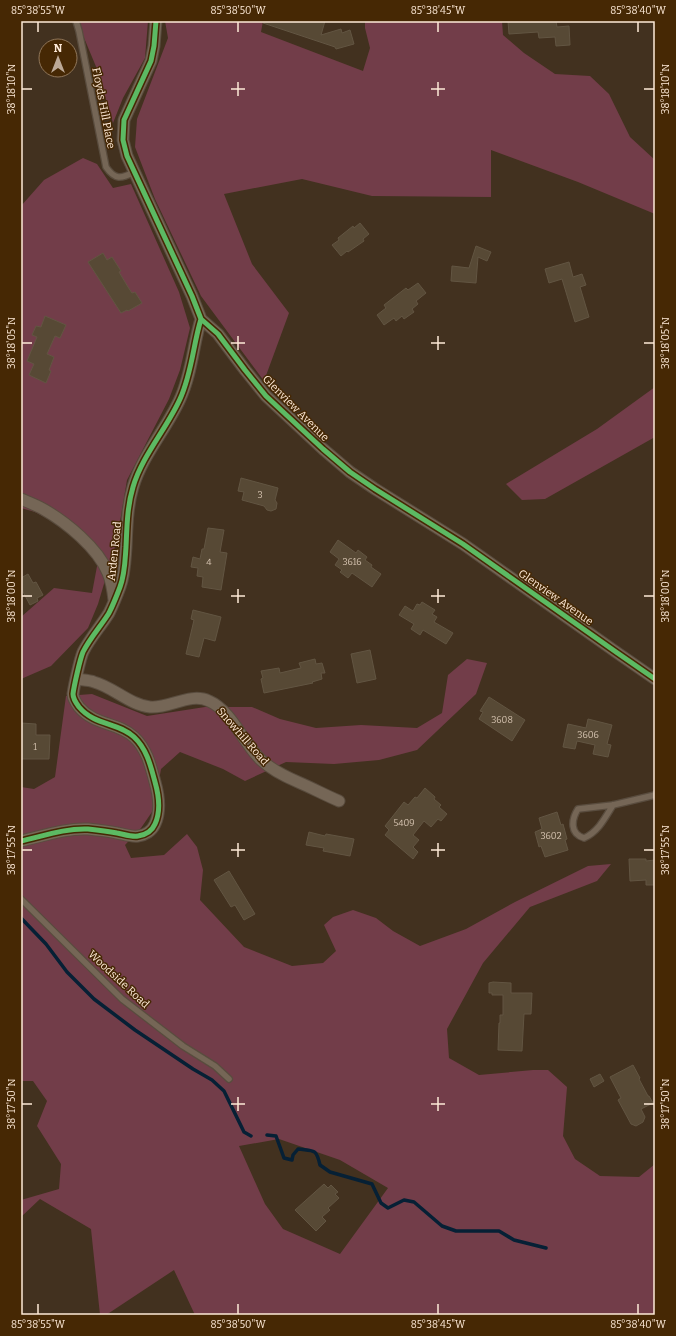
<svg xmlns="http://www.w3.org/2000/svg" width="676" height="1336" font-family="Bitter,serif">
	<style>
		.green { fill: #723d49; fill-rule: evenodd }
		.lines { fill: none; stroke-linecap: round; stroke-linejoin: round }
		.stream { stroke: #062035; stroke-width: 3.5 }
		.building { fill: #574935; stroke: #625542 }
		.service-casing { stroke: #594c3e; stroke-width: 8 }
		.minor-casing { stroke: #594c3e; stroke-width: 13 }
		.service { stroke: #756656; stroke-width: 5.5 }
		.minor { stroke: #756656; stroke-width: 11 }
		.cycleway-casing { stroke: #462804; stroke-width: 8 }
		.cycleway { stroke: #5cba63; stroke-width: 5 }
		.ticks { fill: none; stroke: #feead8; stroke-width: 1.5 }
		.labels { text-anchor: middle; stroke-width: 3; stroke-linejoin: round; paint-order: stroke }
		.number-label { font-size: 9px; fill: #d4c2af }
		.street-label { font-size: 11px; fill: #feead8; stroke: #462804 }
		.neatline { fill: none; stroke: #feead8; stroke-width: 1.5 }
		.ticks-label { font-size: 10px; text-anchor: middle; fill: #feead8 }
	</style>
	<rect width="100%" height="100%" fill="#42311f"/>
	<path class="green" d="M77,21H148L145,58L123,98L113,123L97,69Z
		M165,21H263L261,32L363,71L370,48L365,28V21H502L503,35L524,53L555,74L590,76L609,94L630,137L655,160V214L578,182L491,150V197L372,196L302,179L224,194L252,264L289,313L264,381L201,296L155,199L135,147L137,119L168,38Z
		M83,158L97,164L113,188L131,184L179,292L190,328L180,370L169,399L127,480L117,540L98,604L88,628L51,666L21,679V617L54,588L92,593L98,561L63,527L35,512L21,508V206L44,180Z
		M655,387V437L545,499L522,500L506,484L597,429Z
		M467,659L487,663L476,694L417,750L379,760L334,764L286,762L245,781L223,769L180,752L161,769L154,809L141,828L125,845L131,858L164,855L187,834L197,847L203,870L200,900L244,947L292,966L323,963L336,951L324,925L333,917L353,910L376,918L393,931L420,946L466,929L515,902L588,866L611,864L597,881L530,907L483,963L447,1029L449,1058L479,1075L533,1070H548L567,1087L563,1136L575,1159L600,1176L639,1177L655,1164V1315H195L174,1270L106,1315H100L91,1229L40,1199L21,1217V1200L59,1189L61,1164L37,1126L47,1101L33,1081H21V787L34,789L55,777L66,696L92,694L147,716L205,707H252L280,719L316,728L361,725L417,728L442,713L448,675ZM279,1139L340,1160L388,1188L340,1254L283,1229L265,1204L239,1146Z"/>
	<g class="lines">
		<path class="stream" d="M21,918L46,944L67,972L94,999L135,1030L193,1069L212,1080L224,1091L244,1132L251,1136
			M267,1135L276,1136L284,1158L292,1160L293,1155L298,1149C314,1151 316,1148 320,1165L330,1172L372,1184L381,1203L388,1208L404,1200L414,1202L442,1226L456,1231H499L514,1240L546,1248"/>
	</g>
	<path class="building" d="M263,21H325L321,35L341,29L342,33L350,30L354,44L336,49L335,47L263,23Z
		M508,21H556L557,27L569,26L570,45L556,46L555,37L539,38L538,32L509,34Z
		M360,223L369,234L363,239L364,241L348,252L347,251L341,256L332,245L339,240L338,238L353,226L354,228Z
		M476,246L491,252L487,261L478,257L476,283L451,281L452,266L469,268Z
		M103,253L107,260L112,257L121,271L119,272L128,287L132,293L135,292L142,303L128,311L127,310L121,313L88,262Z
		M569,262L573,277L582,274L586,285L580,287L589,317L575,322L562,279L549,283L545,269Z
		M418,283L426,293L416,301L418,304L412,309L414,312L404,319L402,316L396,321L394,318L384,325L377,315L386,308L384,305L406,288L408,290Z
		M45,316L66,325L60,338L55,336L47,354L54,357L49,370L51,371L46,383L29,375L34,364L27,361L37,337L32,335L36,326L41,327Z
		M241,478L278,488L275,500L277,503L276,509L271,511L267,510L264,506L242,500L244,492L238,491Z
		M208,528L224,530L220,552L227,553L221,590L202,587L203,577L197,576L198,568L191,567L193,557L200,559L202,549H204Z
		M338,540L356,553L358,550L367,557L365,560L372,565L371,567L381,574L372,587L352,573L348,578L340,572L342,570L335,565L339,559L330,552Z
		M28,574L33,583L36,582L43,595L37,598L38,601L30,605L21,588V578Z
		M422,602L435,610L432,614L437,617L434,622L453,633L446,644L423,630L420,635L411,629L414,624L399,615L405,606L413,611L417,604L420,605Z
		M193,610L221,617L215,641L204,638L199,657L186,654L194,620L191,619Z
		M370,650L376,679L357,683L351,654Z
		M315,659L316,664L322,663L325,673H321L322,679L312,682L313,683L264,693L261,679L263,678L261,671L279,668L280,673L301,668L299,663Z
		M489,697L525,720L512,741L479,719L483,712L480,711Z
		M588,719L612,725L607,744L611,745L608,757L593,754L595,745L577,741L575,749L563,747L568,724L586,728Z
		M21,723L36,724V735H50L49,759H21Z
		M425,788L435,797L434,799L441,805L439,807L447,814L441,821L438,819L431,827L424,821L413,835L419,840L413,847L418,852L413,859L385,835L389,830L385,826L404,802L408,805L415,797L417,798Z
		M557,812L561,825L563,824L567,839L565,840L568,850L545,857L541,846L539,847L535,832L542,829L539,818Z
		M309,832L325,836L326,834L354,839L350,856L323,851L324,848L306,845Z
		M629,859H646V861L655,860V885H646V880L630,881Z
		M229,871L255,914L244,920L235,905L231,907L214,880Z
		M493,982L511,983V993H532L531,1014H524L522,1051L498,1050L499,1023H500V1015H503V995H492V993H489V983Z
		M633,1065L640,1078L639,1079L648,1096H649L653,1103L641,1109L645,1117L643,1122L636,1126L631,1124L618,1100L621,1098L610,1077Z
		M600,1074L604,1081L594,1087L590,1079Z
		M324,1184L328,1188L331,1185L338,1192L335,1194L339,1198L328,1208L330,1210L322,1217L326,1221L316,1231L295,1210Z"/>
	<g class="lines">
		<g class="service-casing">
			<path id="service" d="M76,21L79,31L106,167C115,180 121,179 134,172
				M613,805C605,818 598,832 584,838C570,834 571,820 578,809L613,805L655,795
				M21,899L122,999L183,1046L215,1066L229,1079"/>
		</g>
		<g class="minor-casing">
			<path id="minor" d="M156,21L154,46L151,61L124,120L123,140L127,156L192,296L201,319L218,334L245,370L266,396L323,449L350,472L375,489L463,544L616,652L655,679
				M21,499C28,502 36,505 43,509C66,522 98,548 108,573C112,582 113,591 114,600
				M76,679C82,680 89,680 94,682C113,687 130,705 150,707C169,709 190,692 209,701C232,711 243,743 261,760C272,770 284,776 298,782C312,788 325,795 339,801
				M21,841C43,836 66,828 88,829C98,830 107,831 117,833C123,834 131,837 138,836C145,835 152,831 155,824C161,811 159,796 155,782C151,767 147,749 134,737C118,722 95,726 79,707C76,703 73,698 73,694C74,686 80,659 83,652C90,638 101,626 109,613C113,605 117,595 120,587C125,574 125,560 126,547C127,527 127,507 133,487C142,456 167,428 180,399C192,373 193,345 201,319"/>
		</g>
		<use href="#service" class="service"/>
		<use href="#minor" class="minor"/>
		<g class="cycleway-casing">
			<path id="cycleway" d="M156,21L154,46L151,61L124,120L123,140L127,156L192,296L201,319L218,334L245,370L266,396L323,449L350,472L375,489L463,544L616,652L655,679
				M21,841C43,836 66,828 88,829C98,830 107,831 117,833C123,834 131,837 138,836C145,835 152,831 155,824C161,811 159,796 155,782C151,767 147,749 134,737C118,722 95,726 79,707C76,703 73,698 73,694C74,686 80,659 83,652C90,638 101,626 109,613C113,605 117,595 120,587C125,574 125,560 126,547C127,527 127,507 133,487C142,456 167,428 180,399C192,373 193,345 201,319"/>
		</g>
		<use href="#cycleway" class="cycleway"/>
	</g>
	<path class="ticks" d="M38,22V32M238,22V32M438,22V32M638,22V32M238,82V96M438,82V96M22,89H32M231,89H245M431,89H445M644,89H654M238,336V350M438,336V350M22,343H32M231,343H245M431,343H445M644,343H654M238,589V603M438,589V603M22,596H32M231,596H245M431,596H445M644,596H654M238,843V857M438,843V857M22,850H32M231,850H245M431,850H445M644,850H654M238,1097V1111M438,1097V1111M22,1104H32M231,1104H245M431,1104H445M644,1104H654M38,1304V1314M238,1304V1314M438,1304V1314M638,1304V1314"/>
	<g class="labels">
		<g class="number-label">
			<text x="260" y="498">3</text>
			<text x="209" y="565">4</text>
			<text x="352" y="565">3616</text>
			<text x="502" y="723">3608</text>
			<text x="588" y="738">3606</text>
			<text x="35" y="750">1</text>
			<text x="404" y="826">5409</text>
			<text x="551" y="839">3602</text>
		</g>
		<g class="street-label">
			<text transform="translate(104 108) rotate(79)" y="4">Floyds Hill Place</text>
			<text transform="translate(296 408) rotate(45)" y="4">Glenview Avenue</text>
			<text transform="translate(114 551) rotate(-84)" y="4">Arden Road</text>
			<text transform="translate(556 597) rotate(35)" y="4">Glenview Avenue</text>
			<text transform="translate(243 736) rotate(49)" y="4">Snowhill Road</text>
			<text transform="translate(119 979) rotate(43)" y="4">Woodside Road</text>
		</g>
	</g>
	<rect width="676" height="1336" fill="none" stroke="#462804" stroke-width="44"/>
	<g transform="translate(58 58)"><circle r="19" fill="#462804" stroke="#907659"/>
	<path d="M0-3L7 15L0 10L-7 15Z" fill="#bca997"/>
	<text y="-6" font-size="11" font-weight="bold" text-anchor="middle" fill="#feead8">N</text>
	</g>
	<rect x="22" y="22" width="632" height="1292" class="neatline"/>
	<g class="ticks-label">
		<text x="38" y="14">85°38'55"W</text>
		<text x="238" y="14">85°38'50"W</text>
		<text x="438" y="14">85°38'45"W</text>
		<text x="638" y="14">85°38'40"W</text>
		<text transform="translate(11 89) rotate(-90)" y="4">38°18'10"N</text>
		<text transform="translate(665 89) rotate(-90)" y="4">38°18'10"N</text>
		<text transform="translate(11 343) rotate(-90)" y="4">38°18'05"N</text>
		<text transform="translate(665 343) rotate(-90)" y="4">38°18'05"N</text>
		<text transform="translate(11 596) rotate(-90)" y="4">38°18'00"N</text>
		<text transform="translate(665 596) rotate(-90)" y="4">38°18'00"N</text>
		<text transform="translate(11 850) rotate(-90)" y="4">38°17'55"N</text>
		<text transform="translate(665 850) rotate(-90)" y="4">38°17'55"N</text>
		<text transform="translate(11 1104) rotate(-90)" y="4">38°17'50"N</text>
		<text transform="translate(665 1104) rotate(-90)" y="4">38°17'50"N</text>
		<text x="38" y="1328">85°38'55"W</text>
		<text x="238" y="1328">85°38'50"W</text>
		<text x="438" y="1328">85°38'45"W</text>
		<text x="638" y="1328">85°38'40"W</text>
	</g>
</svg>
